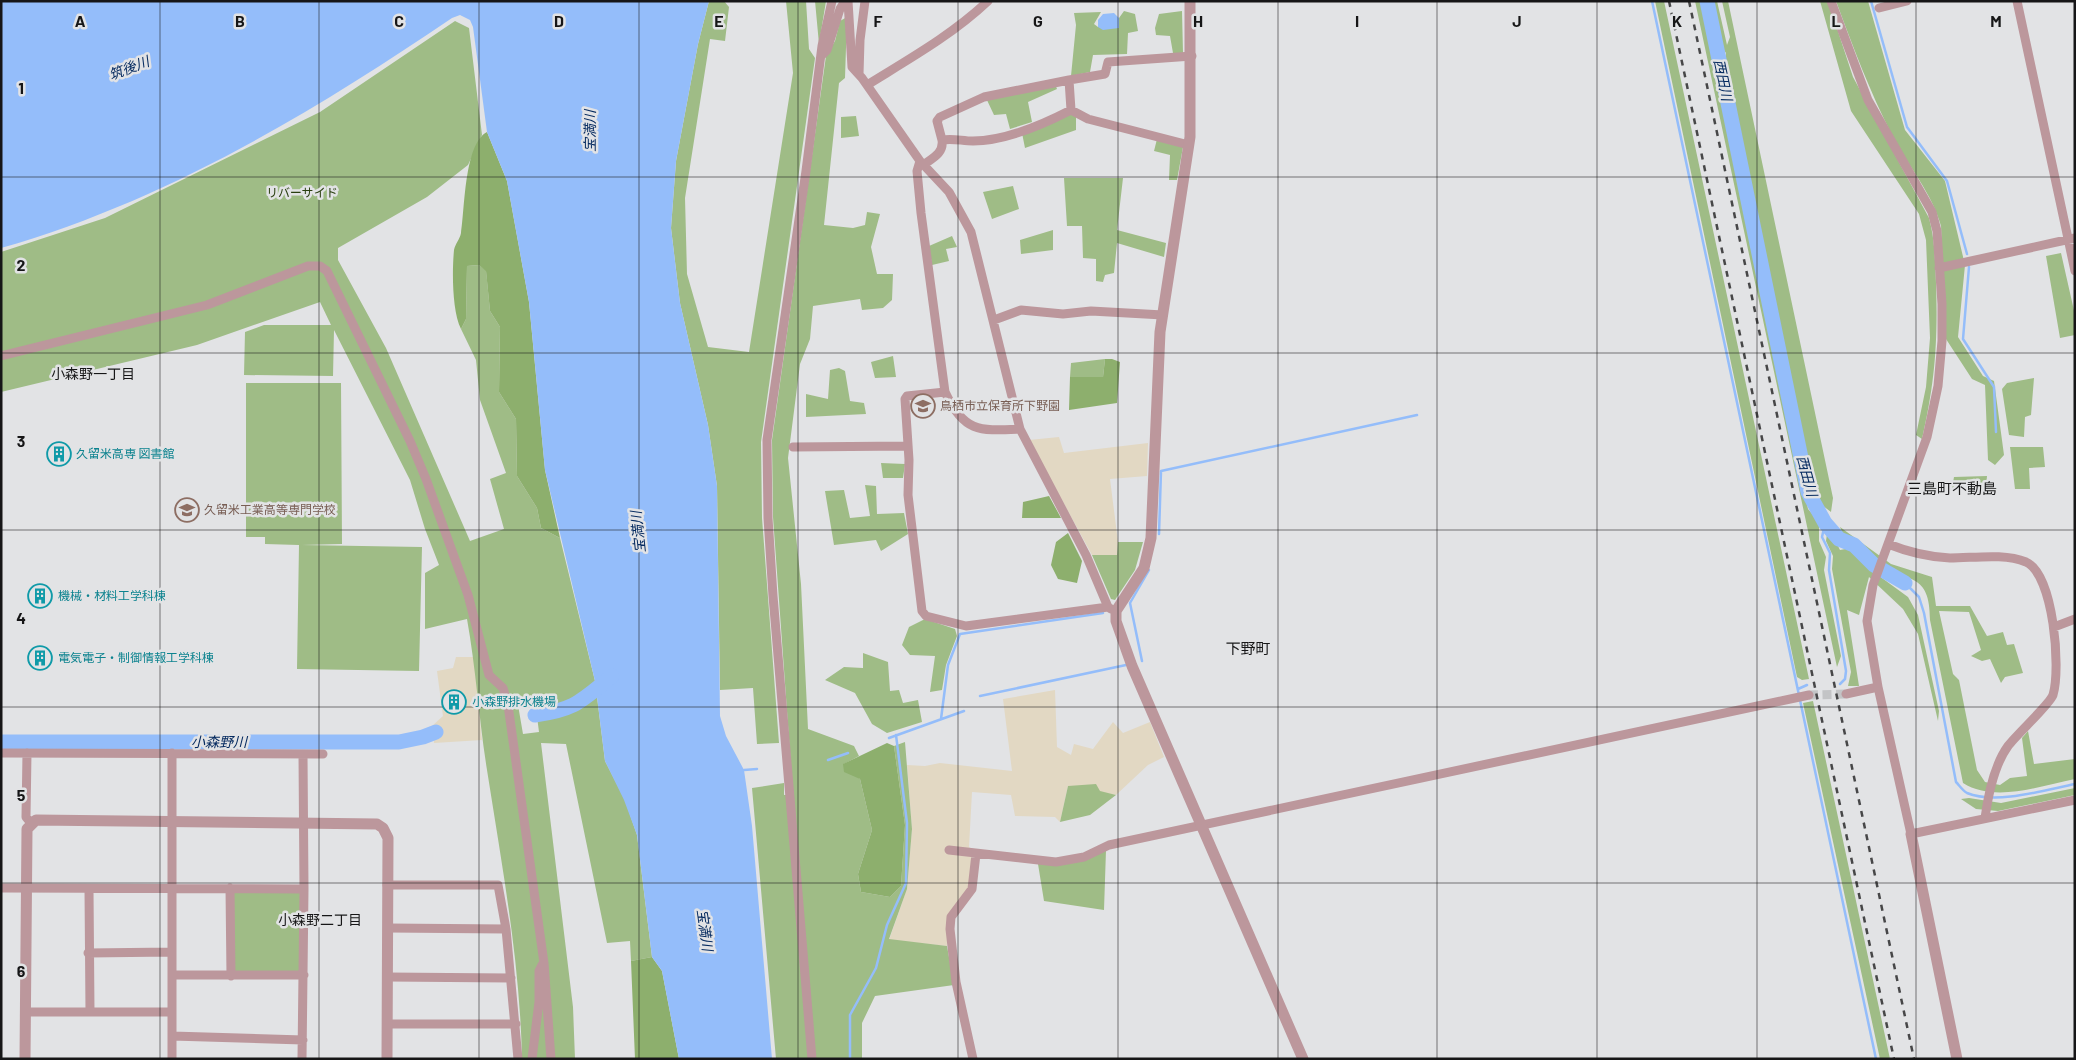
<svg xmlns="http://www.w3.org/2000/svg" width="2076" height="1060" font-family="Barlow,'Noto Sans JP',sans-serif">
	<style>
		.industrial { fill: #e2d8c3 }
		.green { fill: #9fbc86; fill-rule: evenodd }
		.forest { fill: #8daf6d }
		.water { fill: #94bdfa }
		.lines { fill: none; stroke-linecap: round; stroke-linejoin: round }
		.stream { stroke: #94bdfa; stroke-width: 2.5 }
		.river { stroke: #94bdfa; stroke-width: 15 }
		.minor-tunnel { stroke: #c3c4c6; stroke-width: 9; stroke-dasharray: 9 4.5; stroke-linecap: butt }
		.minor { stroke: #bc979c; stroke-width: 9 }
		.tertiary { stroke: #bc979c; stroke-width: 11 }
		.rail { stroke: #474748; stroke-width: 2.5; stroke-dasharray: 6 6; stroke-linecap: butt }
		.grid { fill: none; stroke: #161617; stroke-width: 1; stroke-opacity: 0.55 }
		.labels { text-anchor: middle; stroke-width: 5; stroke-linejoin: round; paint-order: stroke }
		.park-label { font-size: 12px; fill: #293f0f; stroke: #e2e3e5 }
		.education-label { font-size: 12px; fill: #785e54; stroke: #e2e3e5; text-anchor: start }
		.culture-label { font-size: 12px; fill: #0d838f; stroke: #e2e3e5; text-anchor: start }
		.water-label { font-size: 14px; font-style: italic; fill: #062b60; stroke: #e2e3e5 }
		.neighbourhood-label { font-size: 14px; fill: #161617; stroke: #e2e3e5 }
		.quarter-label { font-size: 15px; fill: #161617; stroke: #e2e3e5 }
		.grid-label { font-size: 16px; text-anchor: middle; font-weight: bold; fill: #161617; stroke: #e2e3e5; stroke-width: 5; stroke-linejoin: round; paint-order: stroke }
	</style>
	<rect width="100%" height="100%" fill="#e2e3e5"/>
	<path class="industrial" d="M1059,437L1064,453L1148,443L1147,476L1110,479L1118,542L1117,555H1092L1029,440Z
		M456,657H474L482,740L434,743L432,726L443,716L437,671L453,668Z
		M1055,690L1057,747L1071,755L1074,744L1093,749L1113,722L1123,733L1150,722L1164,757L1148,765L1116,795L1068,786L1060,822L1055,817L1015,816L1011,795L972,792L969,847L973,850L971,890L948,915L947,946L889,940L907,889L912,829L907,765L925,766L940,763L1012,771L1003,699Z"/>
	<path class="green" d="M709,1H724L729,7L725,41L710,39L685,198L687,274L708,347L749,352L793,73L786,1H806L809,49L815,58L761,442L762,518L779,743L757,744L753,688L720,690L717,486L708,425L680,303L671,228L676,161L698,44Z
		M815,1H826L819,44Z
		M1655,1H1664L1809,679L1802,680L1797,677Z
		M1695,1H1702L1808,509L1819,522V541L1826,557L1824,570L1841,656L1837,667Z
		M1709,1H1717L1727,45L1730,37L1722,1H1728L1833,498L1831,512L1818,502L1808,466L1724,70L1726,53L1718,42Z
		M1820,1H1828L1853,77L1929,218C1935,240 1935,261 1936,283C1938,342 1935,382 1922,439L1916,435L1926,387L1930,338L1926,240L1919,214L1851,111Z
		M1836,1H1868L1905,130L1945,181L1965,265L1958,337L1983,376L1994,381L2004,455L1995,465L1988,460L1985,385L1972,379L1946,339L1941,226C1932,193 1908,166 1892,135C1870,92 1853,47 1836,1Z
		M1124,11L1135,14L1138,31L1128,33L1127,54L1093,55L1090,72L1071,76L1076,25L1074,13L1101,12L1094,24L1098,27L1119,28V18Z
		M1182,11L1183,53H1173L1170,36L1156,35L1155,28L1159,14Z
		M847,17L845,78L839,83L824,225L853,228L865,225L867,212L880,214L871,247L877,274H893L892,300L883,308L862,310L860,299L813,306L810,339L800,364L788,458L801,584L808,729L854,746L859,756L844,764L860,779L872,830L858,874L861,892L890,897L901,886L905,825L894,746L905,742L912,829L907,889L889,939L947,946L954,985L875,996L862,1023V1059H776L752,788L784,783V795L793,794L773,517L772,440L826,56L835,41L840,21Z
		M455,21L469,28L482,135L468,165L427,197L338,248V260L386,348L470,541L504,529L490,479L506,473L480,400L476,360L461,329L466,319L467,266L479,265L486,270L490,311L500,327L499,392L516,419L517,476L537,508L541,528L560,538L595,681L605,761L625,800L637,835L652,957L631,961L630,941L607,943L566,744L541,743L573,1007L575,1059H522C520,961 502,866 487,770C479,720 476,669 467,619L425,629V573L439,565L425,529L410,480L334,330L333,376L244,375L245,332L264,325H331L320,302L197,345L1,392V252L105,218L320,112ZM535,701L539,732L523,734L518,705Z
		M1055,84L1057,89L1028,102L1032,122L1010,129L1006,114L994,115L986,98Z
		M1071,114L1076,117V130L1025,148L1022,133Z
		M856,116L859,136L841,138V117Z
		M1157,139L1183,147L1177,180H1169L1170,155L1154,151Z
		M1064,178H1123L1117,230L1166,243L1164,257L1117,243L1114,273L1105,275L1103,282L1096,281V259L1083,258L1082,226H1067Z
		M1013,186L1019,209L992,219L983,192Z
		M1053,230V250L1021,254L1020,240Z
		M952,236L957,247L946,249L949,261L932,265L929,246Z
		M2061,253L2075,315V335L2060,338L2046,256Z
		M893,356L896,377L875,378L871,362Z
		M1105,359L1103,377H1070L1071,363Z
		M839,368L845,371L850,401L864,403L866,414L806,417V394L828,399L830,370Z
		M2034,378L2031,415L2025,417L2024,437L2009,435L2002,389L2007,383Z
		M246,383H341L342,544L302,545L422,547L419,671L297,669L299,545L265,544V537H246Z
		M2010,447H2043L2045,467L2029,468L2030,489H2015Z
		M881,463L905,464L903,478H883Z
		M1987,476L1986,487L1952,488L1954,477Z
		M865,485L876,486L877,514L904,513L908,534L881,551L876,540L834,545L825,491L844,490L850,518L870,516Z
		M1840,527L1891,564L1932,577L1936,606H1970L1987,636L2003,632L2007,645L2014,644L2023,673L2005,677L2001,683L1990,659L1982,661L1971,656L1981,650L1969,612L1939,611L1953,674L1959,680L1977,770L1985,782L2000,785L2010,778L2027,776L2022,738L2028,731L2034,764L2075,759V779C2040,786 1995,803 1963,783L1930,620C1930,571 1908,584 1878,563C1865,554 1854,542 1842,532Z
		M1827,534L1835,540L1840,550L1851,548L1871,570L1908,597L1918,615L1939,711L1938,721L1918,634L1903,609L1869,577L1859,615L1847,610L1859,686H1848L1851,672L1832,569L1833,556L1826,541Z
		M1118,542H1143L1135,570L1115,600L1111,599L1092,555H1117Z
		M925,619L955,629L957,636L946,665L942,690L930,692L935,656L910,655L902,645L909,627Z
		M863,653L888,662L890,691L899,690L903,703L918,700L922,722L887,733L872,724L855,693L825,680L844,667L863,668Z
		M1813,701L1890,1059H1880L1803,703Z
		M1096,784L1100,791L1116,795L1090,815L1060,822L1068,786Z
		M2075,788V795L1998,811L1976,809L1961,799L1969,798L2001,803Z
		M1106,850L1104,910L1044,901L1038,864Z
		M303,891L302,973L233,974L232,892Z"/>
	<path class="forest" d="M487,132L507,181L529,302L545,470L560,538L541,528L537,508L517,476L516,419L499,392L500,327L490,311L486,271L479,265L467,266L466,319L461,329C452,311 452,271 454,250C455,244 460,239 461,233C465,209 464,144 487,132Z
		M1105,359H1112L1120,362L1117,403L1069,410L1070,377H1103Z
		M1049,496L1061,518H1022L1023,502Z
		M1068,533L1082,561L1077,583L1058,579L1051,565L1056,542Z
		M887,743L894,746L905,825L901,886L890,897L861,892L858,874L872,830L860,779L844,772L843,764Z
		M652,957L662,971L679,1059H635L631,961Z"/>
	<path class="water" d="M1,1H709L698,44L676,161L671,228L680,303L708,425L717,486L720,716L726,736L744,770L752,826L772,1059H679L662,971L652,957L637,835L624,800L605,761L595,681L545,470L529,302L507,181L487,132L473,27L470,20L460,15L452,18C312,113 165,201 1,248Z
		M1114,13L1119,18V28L1103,30L1098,27V20L1103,14Z"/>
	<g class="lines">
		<path class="stream" d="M1652,1L1876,1059
			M1871,1L1907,127L1947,181L1967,254
			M1969,267L1963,339L1994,387L1996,432
			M1825,523L1822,537L1830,553L1829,570L1846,671L1845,679L1840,684
			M1159,534L1161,471L1417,415
			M1905,583L1919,597L1924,613L1956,782C1959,785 1963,791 1967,793C1996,805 2045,790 2075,784
			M1142,661L1130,603L1149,570
			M1798,689L1807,685
			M980,696L1126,665
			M941,719L948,665L960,634L1103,613
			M889,738L964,711
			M828,760L848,753
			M744,770L757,769
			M850,1059V1015L876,968L887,925L906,883L907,823L896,735"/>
		<path class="river" d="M1707,1L1808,492L1825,523L1839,539L1854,545L1874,565L1905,583
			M535,715C575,710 581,701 612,676
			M1,742H399L423,737L436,732"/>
		<path class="minor-tunnel" d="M1809,695L1846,694"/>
		<path class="minor" d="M848,1L852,67L862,78L920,161L949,192L971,232L1020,429L1086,555L1108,607
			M1831,1L1868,100L1932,212L1937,231L1942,304V341L1938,386L1927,437L1873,585L1867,621L1878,687L1911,834L2075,800
			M2017,1L2075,271
			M1879,8L1907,1
			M822,55L827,50L840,9L845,1
			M859,74L860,40L865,1
			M867,85C909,59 952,35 988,1
			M1071,110L1088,119L1189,145
			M942,140L937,121L940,117L984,97L1069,80
			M920,161L917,171L921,213L945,392C964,433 980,431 1020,429
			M923,165C933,158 944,153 942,140C953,138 962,141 973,141C1006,141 1042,125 1071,110L1069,80L1105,74L1108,62L1192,56
			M1939,268L2075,238
			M994,320L1021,310L1063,314L1091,311L1163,315
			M1,356L207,305L308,266H320L327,271L410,441L426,479L468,595L489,675L503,688L508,705L544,963L551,1059
			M945,392L907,396L905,399L909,460L908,495L922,611L926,616L966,626L1108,607L1111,609
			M793,447L908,446
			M1888,544C1908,552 1928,557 1950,558C1974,558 2004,553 2026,562C2054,575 2061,669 2053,695C2050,704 2016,735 2008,746C1995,764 1988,796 1985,818
			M2054,627L2075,619
			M1846,694L1878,687
			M1,753L323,754
			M27,753L26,817L31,823
			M949,850L1056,862L1084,857L1109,845L1809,695
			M387,885H498L506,929L518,1059
			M1,888L304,889
			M230,888L231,976
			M89,890L90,1012
			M388,928L506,929
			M88,953L172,952
			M172,975H304
			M387,977L511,978
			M26,1012H172
			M387,1024H516
			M172,1036L303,1040
			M172,1059V753
			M302,1059L304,889L303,754
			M532,1059L539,1002V971L542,965
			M812,1059L773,596L768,518L767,440L806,171L822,46L832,1
			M973,1059L956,982L950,929L951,917L972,889L976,854"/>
		<path class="tertiary" d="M1190,1V137L1160,332L1151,538L1144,568L1116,611V621L1132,666L1303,1059
			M1911,834L1957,1059
			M25,1059L27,829L36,820L377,824L383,828L388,838L387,1059"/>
		<path class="rail" d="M1669,1L1894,1059
			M1689,1L1914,1059"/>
	</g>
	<path class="grid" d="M160,1V1059M319,1V1059M479,1V1059M639,1V1059M798,1V1059M958,1V1059M1118,1V1059M1278,1V1059M1437,1V1059M1597,1V1059M1757,1V1059M1916,1V1059M1,177H2075M1,353H2075M1,530H2075M1,707H2075M1,883H2075"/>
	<defs>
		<g id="school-ring" transform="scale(1.25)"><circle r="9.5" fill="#e2e3e5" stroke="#8d6e63" stroke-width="1.5"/><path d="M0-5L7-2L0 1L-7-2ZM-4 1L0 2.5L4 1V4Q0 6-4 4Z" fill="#8d6e63"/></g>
		<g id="building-ring" transform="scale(1.25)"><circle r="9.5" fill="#e2e3e5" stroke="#0f9aa8" stroke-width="1.5"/><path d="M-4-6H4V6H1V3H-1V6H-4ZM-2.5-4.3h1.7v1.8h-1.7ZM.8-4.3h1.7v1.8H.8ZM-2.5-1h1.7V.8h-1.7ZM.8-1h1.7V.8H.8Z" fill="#0f9aa8"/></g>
	</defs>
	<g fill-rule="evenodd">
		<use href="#school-ring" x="923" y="406"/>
		<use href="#building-ring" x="59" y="454"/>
		<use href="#school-ring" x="187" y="510"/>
		<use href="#building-ring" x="40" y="596"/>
		<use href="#building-ring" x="40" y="658"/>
		<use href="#building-ring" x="454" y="702"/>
	</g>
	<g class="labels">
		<g class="park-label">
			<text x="302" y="197">リバーサイド</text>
		</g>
		<g class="education-label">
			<text x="940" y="410">鳥栖市立保育所下野園</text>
			<text x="204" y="514">久留米工業高等専門学校</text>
		</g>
		<g class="culture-label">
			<text x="76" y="458">久留米高専 図書館</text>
			<text x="58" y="600">機械・材料工学科棟</text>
			<text x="58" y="662">電気電子・制御情報工学科棟</text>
			<text x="472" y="706">小森野排水機場</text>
		</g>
		<g class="water-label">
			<text transform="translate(129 68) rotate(-21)" y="5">筑後川</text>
			<text transform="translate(1723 80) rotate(78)" y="5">西田川</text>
			<text transform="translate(590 131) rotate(-90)" y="5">宝満川</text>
			<text transform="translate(1807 476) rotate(75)" y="5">西田川</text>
			<text transform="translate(638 532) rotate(-96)" y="5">宝満川</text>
			<text x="219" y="747">小森野川</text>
			<text transform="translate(705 930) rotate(82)" y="5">宝満川</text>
		</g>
		<g class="neighbourhood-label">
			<text x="93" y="379">小森野一丁目</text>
			<text x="320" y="925">小森野二丁目</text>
		</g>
		<g class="quarter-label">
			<text x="1952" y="494">三島町不動島</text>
			<text x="1248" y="654">下野町</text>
		</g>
	</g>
	<g class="grid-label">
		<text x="80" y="27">A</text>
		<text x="240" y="27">B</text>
		<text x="399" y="27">C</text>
		<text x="559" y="27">D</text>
		<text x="719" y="27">E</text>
		<text x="878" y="27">F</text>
		<text x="1038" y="27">G</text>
		<text x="1198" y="27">H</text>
		<text x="1357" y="27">I</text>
		<text x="1517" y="27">J</text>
		<text x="1677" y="27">K</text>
		<text x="1836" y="27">L</text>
		<text x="1996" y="27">M</text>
		<text x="21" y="94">1</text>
		<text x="21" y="271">2</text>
		<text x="21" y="447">3</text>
		<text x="21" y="624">4</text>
		<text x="21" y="801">5</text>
		<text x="21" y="977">6</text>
	</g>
	<rect width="2076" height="1060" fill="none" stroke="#161617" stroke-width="5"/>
</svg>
